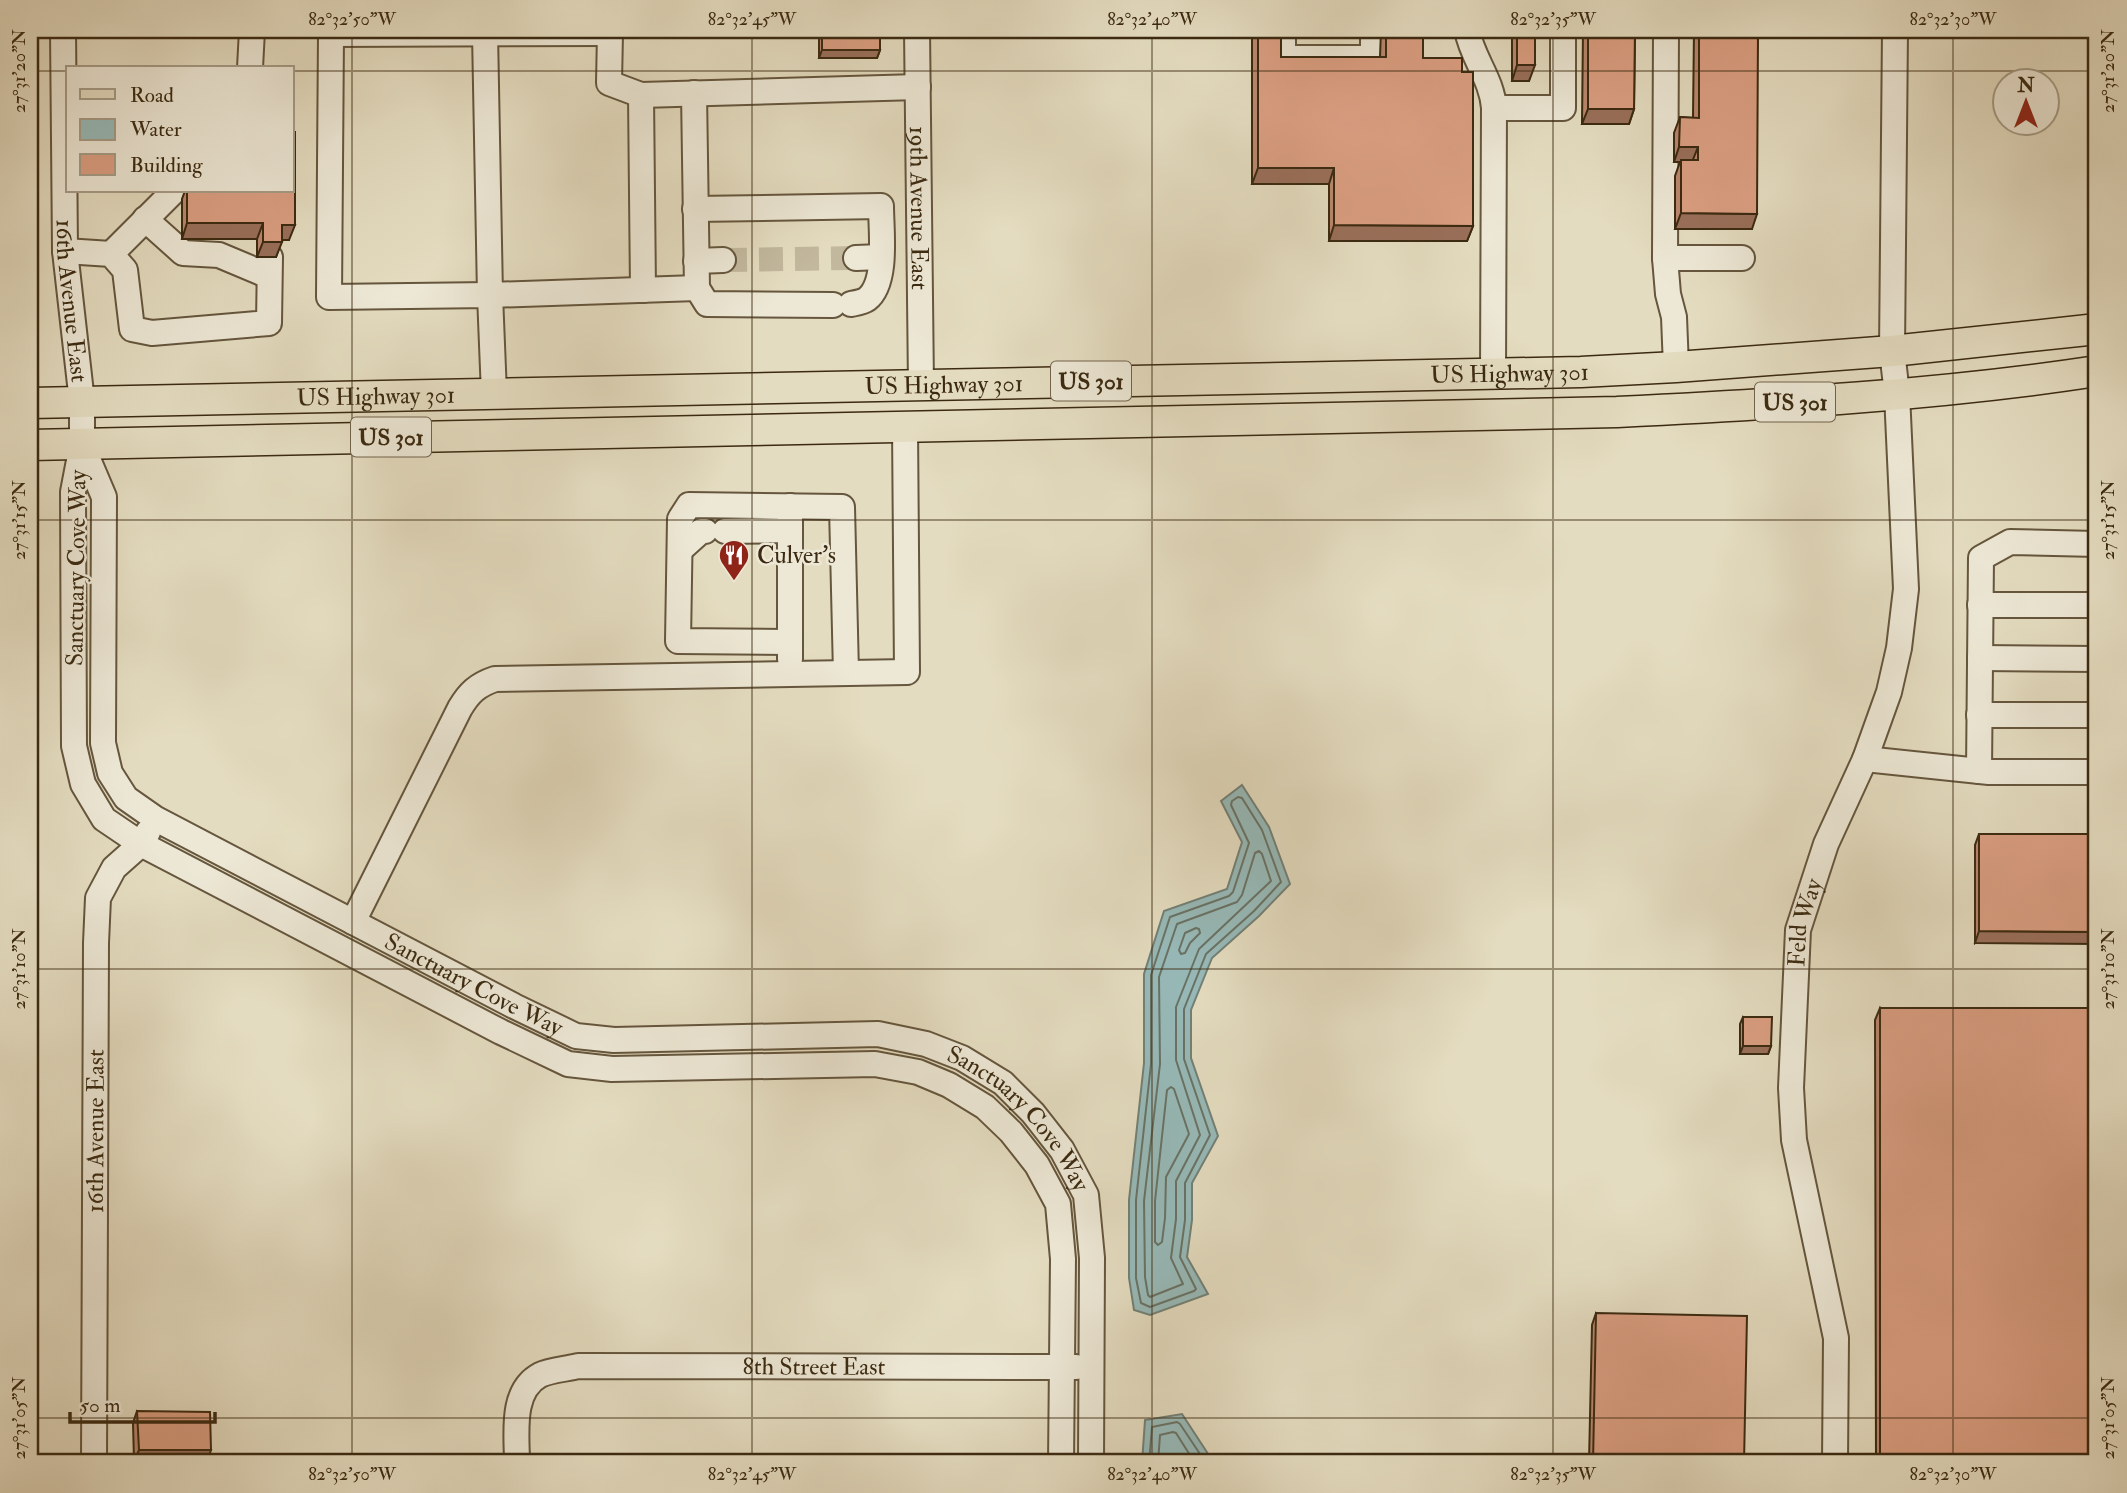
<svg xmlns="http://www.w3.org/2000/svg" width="2127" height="1493" font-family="'IM FELL Double Pica',serif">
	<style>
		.water { fill: #97bab9; stroke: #728076; stroke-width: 2 }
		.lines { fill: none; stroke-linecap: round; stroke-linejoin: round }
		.shore { stroke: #697265; stroke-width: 2 }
		.minor-tunnel { stroke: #c2b89d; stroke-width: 24; stroke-dasharray: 24 12; stroke-linecap: butt }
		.minor-casing { stroke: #65563d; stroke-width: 28 }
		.major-casing { stroke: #3b2a11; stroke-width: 33 }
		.minor { stroke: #ede8d6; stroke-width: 24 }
		.major { stroke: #e4dcc0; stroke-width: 30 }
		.wall { fill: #bb886f; stroke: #3b2a11; stroke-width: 2 }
		.shaded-wall { fill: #996f5a; stroke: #3b2a11; stroke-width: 2 }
		.building { fill: #da9e81; stroke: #3b2a11; stroke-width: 2 }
		.ticks { fill: none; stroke: #3b2a11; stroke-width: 2; stroke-opacity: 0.45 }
		.labels { text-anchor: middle; stroke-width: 5; stroke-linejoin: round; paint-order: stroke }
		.shield { fill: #ede8d6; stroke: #70634c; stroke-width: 2 }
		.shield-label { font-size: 23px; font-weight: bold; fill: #3b2a11 }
		.street-label { font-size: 24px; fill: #3b2a11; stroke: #ede8d6 }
		.poi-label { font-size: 24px; fill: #3b2a11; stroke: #ede8d6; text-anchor: start }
		.neatline { fill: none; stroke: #3b2a11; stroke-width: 2.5 }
		.ticks-label { font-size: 18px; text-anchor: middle; fill: #3b2a11 }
	</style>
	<rect width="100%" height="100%" fill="#e4dcc0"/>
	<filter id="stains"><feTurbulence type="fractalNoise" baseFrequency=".00286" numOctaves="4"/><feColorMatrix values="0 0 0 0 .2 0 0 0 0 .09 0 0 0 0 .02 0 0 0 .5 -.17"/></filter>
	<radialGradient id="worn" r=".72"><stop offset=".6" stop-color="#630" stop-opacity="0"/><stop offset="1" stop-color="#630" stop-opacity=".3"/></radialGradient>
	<path class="water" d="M1242,785L1269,827L1290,884L1259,916L1212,958L1191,1010V1058L1218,1136L1192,1183V1220L1187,1257L1208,1294L1150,1315L1134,1310L1129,1278V1200L1144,1063V974L1164,911L1227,889L1242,842L1221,801Z
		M1182,1414L1214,1463H1142L1145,1420Z"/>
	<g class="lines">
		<path class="shore" d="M1238,797L1242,798L1262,830L1281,882L1254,911L1206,954L1184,1009V1059L1210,1135L1185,1183V1220L1180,1257L1196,1289L1194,1291L1150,1307L1141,1303L1136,1278V1200L1151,1064V975L1170,917L1229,896L1233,892L1249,843L1231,805L1232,801Z
			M1259,851L1262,854L1271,881L1199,949L1176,1007V1060L1200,1135L1176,1181V1219L1171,1258L1183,1284L1150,1297L1148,1295L1145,1277L1144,1201L1160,1064L1159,977L1177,924L1237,902L1242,895L1255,853Z
			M1196,928L1199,929L1200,933L1190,943L1185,953L1181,954L1179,950L1185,933Z
			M1171,1087L1174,1089L1189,1134L1166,1177L1165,1218L1162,1242L1158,1245L1155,1242V1201L1167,1090Z
			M1149,1463L1152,1427L1177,1422L1180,1424L1206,1463
			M1158,1463L1160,1435L1173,1432L1176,1433L1195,1463"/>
		<path class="minor-tunnel" d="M723,260L856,258"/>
		<g class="minor-casing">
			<g id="minor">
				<path id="s1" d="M63,30L65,251L82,402V445L73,492L74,746L83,784L104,819L141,844L501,1032L568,1064L612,1069L875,1064L918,1072L949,1085L985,1107L1011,1132L1037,1165L1058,1204L1063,1259L1061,1463"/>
				<path d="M331,30V34L610,33V30"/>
				<path id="s2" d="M917,30L921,386"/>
				<path d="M1283,30V58H1373V30"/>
				<path d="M1467,30C1472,58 1492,79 1494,108"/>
				<path d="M1666,30L1665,258L1668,294L1674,317L1676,367"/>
				<path d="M485,33L490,295L697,288"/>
				<path d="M610,33L609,83L641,95L918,87"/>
				<path d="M331,34L329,297L490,295L494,394"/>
				<path d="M250,68L252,30"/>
				<path d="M694,93L697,288L707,304L833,305"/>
				<path d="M641,95L643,290"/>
				<path d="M695,209L881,206C881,230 888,283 867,299C863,302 856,303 851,304"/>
				<path d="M145,219L183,253L219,255L269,276"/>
				<path d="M65,251L111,254L125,270L132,329L152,333L269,323L270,257"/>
				<path d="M111,254L174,191"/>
				<path d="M856,258L881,257"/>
				<path d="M1665,258H1742"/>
				<path d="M696,261L723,260"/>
				<path d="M1493,374L1494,108H1563V30"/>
				<path id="s3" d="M82,445L104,497L103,743L110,773L126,798L156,819L514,1006L576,1036L614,1040L878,1034L926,1044L962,1058L1003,1083L1033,1113L1062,1150L1086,1195L1092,1258L1091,1463"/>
				<path d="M790,506V659"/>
				<path d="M725,531L790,530"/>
				<path d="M681,549L701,531H705"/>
				<path d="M1980,605H2097"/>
				<path d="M789,642L678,641L680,519L689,505L842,507L846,673"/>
				<path d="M1980,658L2097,659"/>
				<path d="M1979,715H2097"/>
				<path d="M1865,759L1989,772H2097"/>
				<path d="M1979,771L1981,558L2010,542L2097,544"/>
				<path d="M353,922L460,708C469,693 477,685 495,679L907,672L905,426"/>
				<path id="s4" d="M94,1463L96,943L98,898L114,868L141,844L148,832"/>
				<path id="s5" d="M517,1463C517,1435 510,1391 540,1375C550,1370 567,1369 578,1366L1076,1367"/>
				<path id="s6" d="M1835,1463L1836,1338L1794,1140L1791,1088L1798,930L1826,844L1865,759L1889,692L1899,648L1906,589L1897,394L1892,351L1895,30"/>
			</g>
		</g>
		<g class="major-casing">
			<g id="major">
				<path id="s7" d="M30,403L1581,372L1676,367L1892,351L2097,329"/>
				<path d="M30,445L1617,412C1777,404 1939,395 2097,371"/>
			</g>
		</g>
		<use href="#minor" class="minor"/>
		<use href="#major" class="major"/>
	</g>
	<path class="wall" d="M835,30H880V50L877,58H819V40L822,32H835Z
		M1252,30H1281V57H1380L1381,30H1452L1449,38H1423V58L1462,72L1473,226L1467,241H1329V184H1252Z
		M1484,30H1535L1529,81H1512V35H1484Z
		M1583,30H1635L1634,109L1629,124H1582Z
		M1694,30H1758L1752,229H1675V176L1680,162H1674V133L1680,117L1693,118Z
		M185,191H292L289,240H282L276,257H257V239H182V199Z
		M1979,834H2097L1975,943V845Z
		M1880,1008L2097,1463H1876L1875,1020Z
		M1743,1017L1771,1046L1768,1054H1740V1024Z
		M1596,1313L1744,1463H1589L1592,1325Z
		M137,1411L207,1462H202V1463H136V1462L134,1461L133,1423Z"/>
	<path class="shaded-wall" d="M1420,30H1452L1449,38H1417Z
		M1486,30H1514L1512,35H1484Z
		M822,50H880L877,58H819Z
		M1517,65H1535L1529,81H1512Z
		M1588,109H1634L1629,124H1582Z
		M1679,147H1698L1692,162H1674Z
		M1258,168H1334L1329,184H1252Z
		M1681,213L1757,214L1752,229H1675Z
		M187,223H263L257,239H182Z
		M282,225H295L289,240H276Z
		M1334,225L1473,226L1467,241H1329Z
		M263,242H282L276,257H257Z
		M1979,931L2097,932V944L1975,943Z
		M1743,1046H1771L1768,1054H1740Z
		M139,1450H211L207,1462H138V1456L136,1462L134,1461Z"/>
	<path class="building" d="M838,30H880V50H822V32H838Z
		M1258,30H1281V57H1386V30H1423V58H1462V72H1473V226L1334,225V168H1258Z
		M1517,30H1535V65H1517Z
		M1588,30H1635L1634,109H1588Z
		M1699,30H1758L1757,214L1681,213V160H1698V147H1679L1680,117L1699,118Z
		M292,132H295V225H282V242H263V223H187V191H292Z
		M1979,834H2097V932L1979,931Z
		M1880,1008H2097V1463H1880Z
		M1743,1017H1772L1771,1046H1743Z
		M1596,1313L1747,1316L1744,1463H1593Z
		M137,1411L210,1412L211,1450H139Z
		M138,1456H202V1463H138Z"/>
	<path class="ticks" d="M352,30V1463M752,30V1463M1152,30V1463M1553,30V1463M1953,30V1463M30,71H68M292,71H2097M30,520H2097M30,969H2097M30,1418H2097"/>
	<defs>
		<g id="restaurant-pin" transform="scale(1.575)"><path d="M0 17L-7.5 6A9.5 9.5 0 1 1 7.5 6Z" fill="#8f2418" stroke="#ede8d6"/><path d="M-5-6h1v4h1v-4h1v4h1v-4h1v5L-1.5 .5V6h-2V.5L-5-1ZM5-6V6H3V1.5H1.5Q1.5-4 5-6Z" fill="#fff"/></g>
	</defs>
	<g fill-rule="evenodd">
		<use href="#restaurant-pin" x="734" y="555"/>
	</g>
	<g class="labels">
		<g class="shield">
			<rect x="1051" y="361.5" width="80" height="39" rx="5"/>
			<rect x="1755" y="382.5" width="80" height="39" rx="5"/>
			<rect x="351" y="417.5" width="80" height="39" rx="5"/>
		</g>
		<g class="shield-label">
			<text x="1091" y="389">US 301</text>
			<text x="1795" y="410">US 301</text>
			<text x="391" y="445">US 301</text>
		</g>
		<g class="street-label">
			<text dy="8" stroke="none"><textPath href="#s2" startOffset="178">19th Avenue East</textPath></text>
			<text dy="8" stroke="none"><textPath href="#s1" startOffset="271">16th Avenue East</textPath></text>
			<text dy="8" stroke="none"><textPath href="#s7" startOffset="1480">US Highway 301</textPath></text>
			<text dy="8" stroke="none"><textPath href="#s7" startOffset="914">US Highway 301</textPath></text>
			<text dy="8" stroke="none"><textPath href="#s7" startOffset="346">US Highway 301</textPath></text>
			<text transform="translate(76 568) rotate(-89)" y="8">Sanctuary Cove Way</text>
			<text dy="8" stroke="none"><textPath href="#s6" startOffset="546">Feld Way</textPath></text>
			<text dy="8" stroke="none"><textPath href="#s3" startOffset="758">Sanctuary Cove Way</textPath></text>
			<text dy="8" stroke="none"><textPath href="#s3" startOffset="1346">Sanctuary Cove Way</textPath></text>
			<text dy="8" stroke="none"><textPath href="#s4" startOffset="332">16th Avenue East</textPath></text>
			<text dy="8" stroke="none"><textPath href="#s5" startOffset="371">8th Street East</textPath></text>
		</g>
		<g class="poi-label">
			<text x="757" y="563">Culver's</text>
		</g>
	</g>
	<rect width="2127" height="1493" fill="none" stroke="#e4dcc0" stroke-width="77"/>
	<rect x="66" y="66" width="228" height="126" fill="#ede8d6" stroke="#a69c87" stroke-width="2"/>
	<rect x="80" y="89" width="35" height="10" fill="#e4dcc0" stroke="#a69c87" stroke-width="2"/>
	<text x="130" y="102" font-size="21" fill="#3b2a11">Road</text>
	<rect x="80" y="119" width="35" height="21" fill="#97bab9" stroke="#a69c87" stroke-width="2"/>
	<text x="130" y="136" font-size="21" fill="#3b2a11">Water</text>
	<rect x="80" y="154" width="35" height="21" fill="#da9e81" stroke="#a69c87" stroke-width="2"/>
	<text x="130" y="172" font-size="21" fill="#3b2a11">Building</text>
	<g transform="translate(2026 102)"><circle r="33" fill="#ede8d6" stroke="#a69c87" stroke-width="2"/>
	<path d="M0-5L12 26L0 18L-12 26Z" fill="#8f2418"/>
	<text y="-10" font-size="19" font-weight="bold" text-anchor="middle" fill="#3b2a11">N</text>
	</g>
	<path d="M70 1412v10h145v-10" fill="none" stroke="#3b2a11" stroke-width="3.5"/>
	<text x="80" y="1412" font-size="21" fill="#3b2a11" stroke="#ede8d6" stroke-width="5" paint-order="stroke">50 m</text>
	<rect x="38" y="38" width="2050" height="1416" class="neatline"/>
	<g class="ticks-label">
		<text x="352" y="25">82°32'50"W</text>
		<text x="752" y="25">82°32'45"W</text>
		<text x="1152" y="25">82°32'40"W</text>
		<text x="1553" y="25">82°32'35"W</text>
		<text x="1953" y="25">82°32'30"W</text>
		<text transform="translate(19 71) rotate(-90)" y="6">27°31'20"N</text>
		<text transform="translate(2108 71) rotate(-90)" y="6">27°31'20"N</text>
		<text transform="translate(19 520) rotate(-90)" y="6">27°31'15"N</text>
		<text transform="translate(2108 520) rotate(-90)" y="6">27°31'15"N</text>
		<text transform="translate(19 969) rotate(-90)" y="6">27°31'10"N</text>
		<text transform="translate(2108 969) rotate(-90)" y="6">27°31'10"N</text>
		<text transform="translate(19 1418) rotate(-90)" y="6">27°31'05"N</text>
		<text transform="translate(2108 1418) rotate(-90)" y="6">27°31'05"N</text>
		<text x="352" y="1480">82°32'50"W</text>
		<text x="752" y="1480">82°32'45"W</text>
		<text x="1152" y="1480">82°32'40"W</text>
		<text x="1553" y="1480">82°32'35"W</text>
		<text x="1953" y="1480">82°32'30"W</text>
	</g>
	<rect width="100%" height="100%" filter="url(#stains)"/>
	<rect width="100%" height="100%" fill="url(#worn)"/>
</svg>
